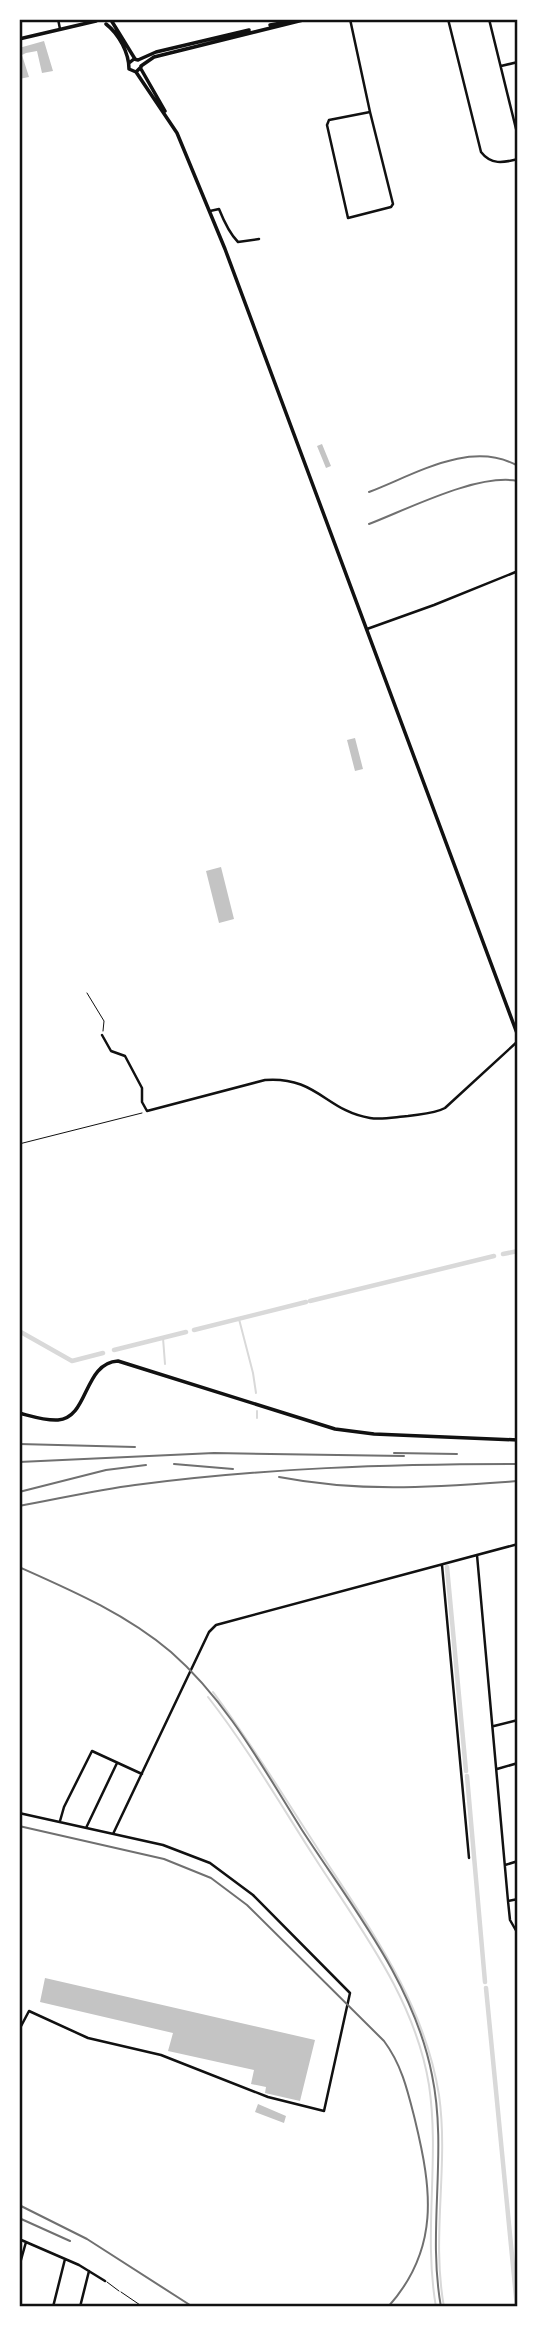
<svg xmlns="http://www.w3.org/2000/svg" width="537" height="2326" font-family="'DM Sans',sans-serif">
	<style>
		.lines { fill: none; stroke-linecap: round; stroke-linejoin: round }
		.stream { stroke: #d9d9d9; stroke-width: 2 }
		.canal { stroke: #d9d9d9; stroke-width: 4.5 }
		.building { fill: #c4c4c4 }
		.path { stroke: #111; stroke-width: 1 }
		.service { stroke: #111; stroke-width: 1 }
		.minor { stroke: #111; stroke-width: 2.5 }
		.tertiary { stroke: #111; stroke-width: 3.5 }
		.secondary { stroke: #111; stroke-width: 3.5 }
		.rail { stroke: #707070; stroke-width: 2 }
		.neatline { fill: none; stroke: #111; stroke-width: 2.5 }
	</style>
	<rect width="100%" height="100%" fill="#fff"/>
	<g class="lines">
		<path class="stream" d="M239,1319L253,1373L256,1393
			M163,1338L165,1364
			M257,1411V1418
			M213,1692C250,1741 282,1794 316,1846C367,1925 424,2000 439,2095C449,2166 431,2236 444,2307
			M208,1697C247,1747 279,1802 313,1855C359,1927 415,1998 429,2085C440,2159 423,2233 436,2307"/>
		<path class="canal" d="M503,1254L518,1251
			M310,1301L494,1256
			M194,1330L306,1302
			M19,1331L72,1361L103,1353
			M114,1350L186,1332
			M447,1567L466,1771
			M467,1776L485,1982
			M486,1988L517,2307"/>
	</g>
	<path class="building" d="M44,41L53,71L42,73L37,51L26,53L22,55L29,77L19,79V48Z
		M322,444L331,466L326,468L317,446Z
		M355,738L363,769L355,771L347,740Z
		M221,867L234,919L219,923L206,871Z
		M45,1978L315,2040L300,2101L265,2093L266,2087L251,2084L254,2070L168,2051L173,2033L40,2002Z
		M258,2104L286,2116L284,2123L255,2112Z"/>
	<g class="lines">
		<path class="path" d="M87,993L104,1021L103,1031
			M19,1144L142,1113
			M121,2292L143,2307"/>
		<path class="service" d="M107,2282L119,2291"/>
		<path class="minor" d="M58,19L60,29
			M350,19L370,112L329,120L327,125L348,218L391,207L393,204L370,112
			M448,19L481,152C491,165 503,163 518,159
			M489,19L518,137
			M501,66L518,62
			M210,211L219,209C223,219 231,235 238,242L259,239
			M367,629L434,605L518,571
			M102,1035L111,1051L125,1056L142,1088V1102L147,1111L265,1080C317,1076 326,1111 370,1118C382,1120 395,1117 408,1116C420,1114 434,1114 445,1108L518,1041
			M477,1555L508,1901L510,1920L518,1934
			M442,1565L469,1858
			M494,1726L518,1720
			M497,1769L518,1763
			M19,1813L163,1845L210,1863L253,1895L350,1993L324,2111L268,2097L161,2055L88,2038L29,2011L19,2030
			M60,1821L64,1807L92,1751L142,1774
			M86,1828L117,1763
			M113,1834L209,1632L216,1625L518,1544
			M505,1865L518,1861
			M508,1901L518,1899
			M19,2239L79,2265L105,2281
			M19,2267L26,2242
			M53,2307L65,2259
			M80,2307L89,2271"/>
		<path class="tertiary" d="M111,20L135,59
			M106,24C119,34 129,53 129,69L136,72L141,67
			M270,25L287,22
			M19,39L96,21
			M138,60L156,52L249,30
			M129,63L134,59L138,60
			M141,66L154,57L307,19
			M141,69L165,111
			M136,72L177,133L225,249L518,1036"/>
		<path class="secondary" d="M19,1413C31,1416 46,1421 58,1420C89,1418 83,1363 118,1361L335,1429L374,1434L518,1440"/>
		<path class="rail" d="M369,492C414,475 471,439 518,466
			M369,524C408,509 478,473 518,481
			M19,1444L135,1447
			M394,1453L457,1454
			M19,1462L214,1453L404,1456
			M174,1464L233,1469
			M279,1477C362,1493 434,1487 518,1481
			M19,1492L106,1470L146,1465
			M19,1506C58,1499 96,1490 135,1485C262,1468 390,1464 518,1464
			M19,1567C73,1591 126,1614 171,1652C227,1701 263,1768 302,1830C352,1907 414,1983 432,2075C448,2152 427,2230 441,2307
			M19,1826L164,1859L211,1878L247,1905L384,2041C402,2065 408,2092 415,2120C432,2190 440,2249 388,2307
			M19,2205L87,2239L193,2307
			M19,2218L70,2241"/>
	</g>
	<rect width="537" height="2326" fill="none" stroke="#ffffff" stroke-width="42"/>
	<rect x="21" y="21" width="495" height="2284" class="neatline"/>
</svg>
